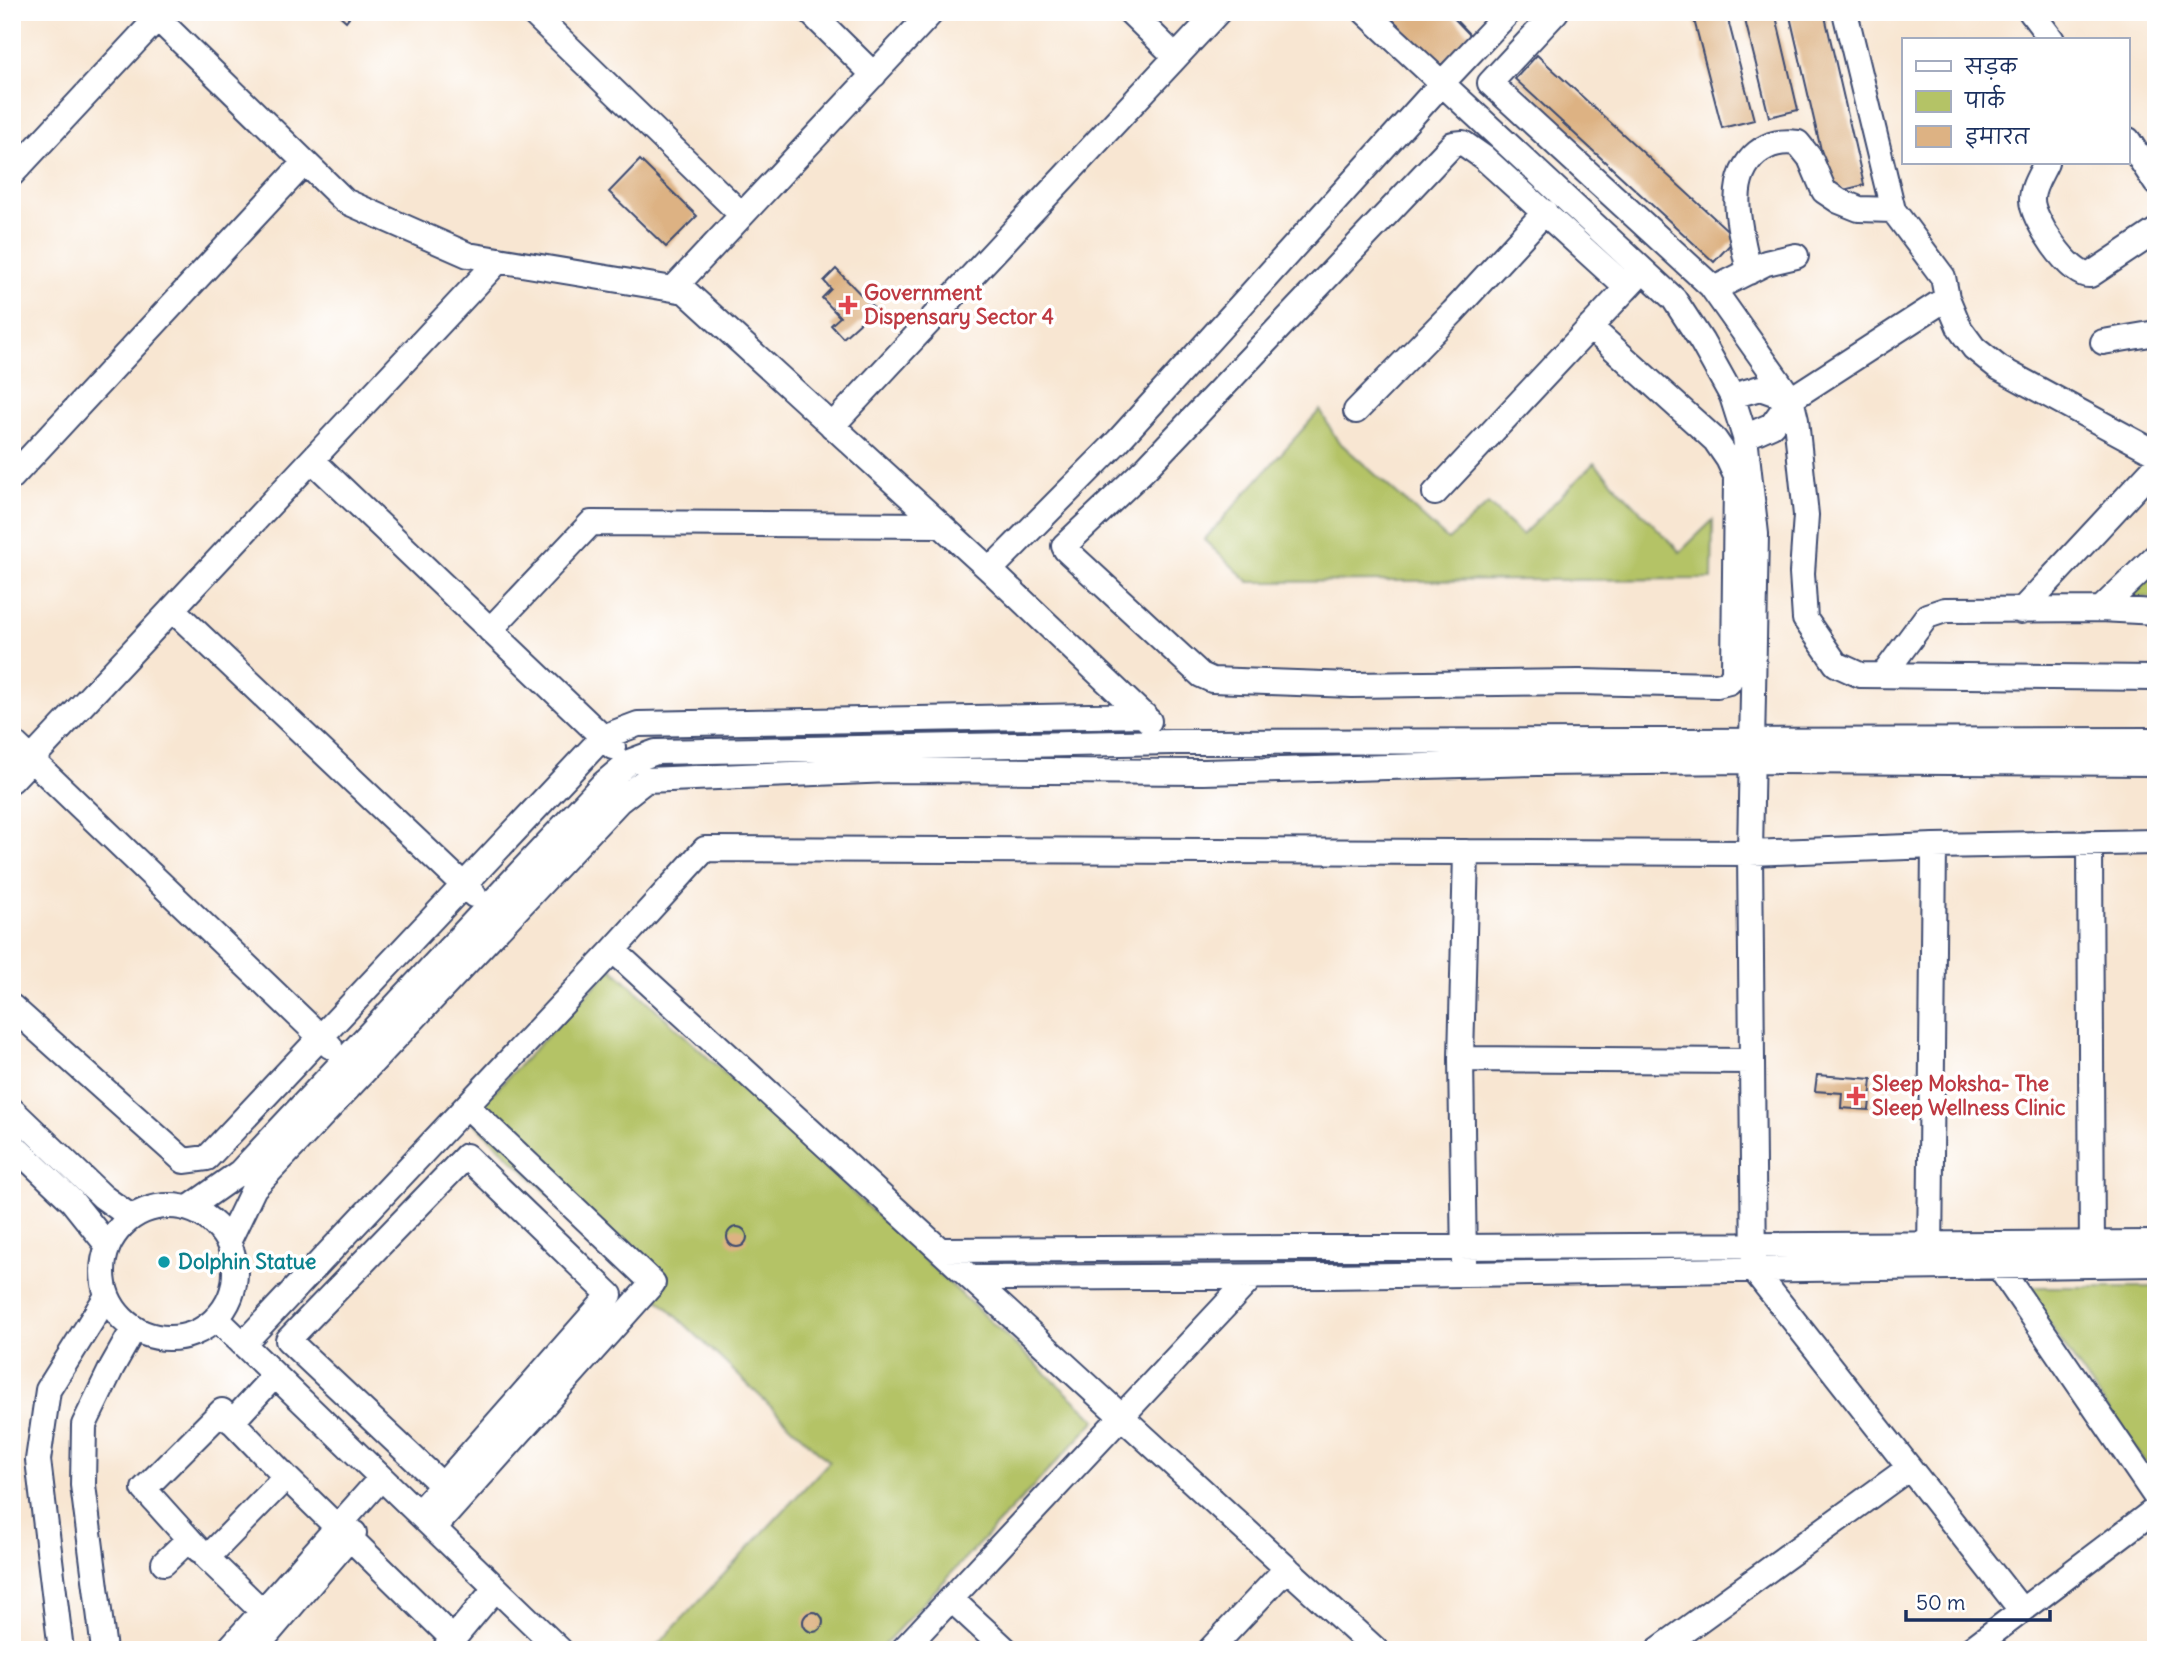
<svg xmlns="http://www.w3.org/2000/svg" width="2168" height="1662" font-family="Delius,'Playpen Sans Deva',sans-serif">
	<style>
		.green { fill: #b4c366; stroke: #687962; stroke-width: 2 }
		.building { fill: #ddb283 }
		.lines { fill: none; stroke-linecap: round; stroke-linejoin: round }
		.minor-casing { stroke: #3c4a6f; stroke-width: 28 }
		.minor { stroke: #fff; stroke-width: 24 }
		.health-dot { fill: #e0444e; stroke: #fff; stroke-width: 2.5 }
		.culture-dot { fill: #0f9aa8; stroke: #fff; stroke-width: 2.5 }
		.labels { text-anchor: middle; stroke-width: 7; stroke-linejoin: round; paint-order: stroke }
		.health-label { font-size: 21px; font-weight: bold; fill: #be3a42; stroke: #fff; text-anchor: start }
		.culture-label { font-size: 21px; font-weight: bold; fill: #0d838f; stroke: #fff; text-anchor: start }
	</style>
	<rect width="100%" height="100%" fill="#fff"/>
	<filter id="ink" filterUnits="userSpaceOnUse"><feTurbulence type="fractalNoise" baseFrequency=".0143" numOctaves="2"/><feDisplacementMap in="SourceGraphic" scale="14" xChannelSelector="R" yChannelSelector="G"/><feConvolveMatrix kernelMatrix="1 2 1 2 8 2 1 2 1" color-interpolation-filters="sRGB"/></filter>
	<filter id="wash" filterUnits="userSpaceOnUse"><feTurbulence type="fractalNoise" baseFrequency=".00686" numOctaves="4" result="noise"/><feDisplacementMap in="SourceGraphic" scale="28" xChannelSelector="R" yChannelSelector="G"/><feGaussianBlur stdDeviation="1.57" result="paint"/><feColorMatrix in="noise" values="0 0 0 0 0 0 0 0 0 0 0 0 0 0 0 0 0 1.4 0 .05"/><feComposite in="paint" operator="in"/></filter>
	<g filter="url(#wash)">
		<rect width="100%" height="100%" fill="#f8e6d2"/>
		<path class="green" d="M1320,410L1337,440L1448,540L1488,504L1522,535L1594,463L1680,552L1713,520L1712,579L1249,582L1204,540Z
			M2156,571V598L2130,597Z
			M612,968L1096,1420L879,1650H653L829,1462L469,1118Z
			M2023,1287H2156V1478Z"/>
		<g id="blocks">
			<path class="building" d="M336,12H353L346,21Z
				M1385,12H1448L1472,37L1441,68Z
				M1692,12H1726L1754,120L1722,128Z
				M1743,12H1775L1798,110L1769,117Z
				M1789,12H1824L1864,185L1831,193Z
				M1537,55L1736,238L1714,262L1515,79Z
				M640,160L697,216L666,247L609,192Z
				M836,269L875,309L843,338L831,325L840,317L822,298L831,289L824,281Z
				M1817,1075L1872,1079L1869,1110L1841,1108L1842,1093L1815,1091Z
				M727 1237a10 10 0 1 1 20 0a10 10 0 1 1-20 0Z
				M803 1622a10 10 0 1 1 20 0a10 10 0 1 1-20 0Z"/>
		</g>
	</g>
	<g filter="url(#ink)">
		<use href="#blocks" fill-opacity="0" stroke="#3c4a6f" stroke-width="2"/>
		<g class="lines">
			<g class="minor-casing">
				<path id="minor" d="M151,12L345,201L468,255L685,291L990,570L1149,721
					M532,12L742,215
					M810,12L874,75
					M1130,12L1176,57
					M1365,12L1674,299L1702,342L1732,396L1745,437L1756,534L1750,853L1754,1270L2022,1611
					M1556,12L1490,83L1711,286L1791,399L1796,420L1806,515L1802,573L1805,619L1836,664L1860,675L2156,678
					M2031,12L2052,40
					M2128,140L2156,183
					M2046,163C2041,174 2032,187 2032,199C2031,218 2070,277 2090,275L2156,231
					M12,174L163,12
					M1749,272C1742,234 1723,181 1757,153C1770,143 1782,141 1798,143L1810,158L1824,191L1839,201L1859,209L1893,210
					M673,289L932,12
					M1714,289L1766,263L1796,256
					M1947,298L1960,329L1974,348L1999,368L2156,453
					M1590,327L1715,440L1728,459L1736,476L1734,672L1729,682L1717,685L1579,682L1352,685L1212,680L1201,675L1066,550L1064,546L1147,467L1453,144L1463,143L1483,157L1627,288
					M2103,342L2156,333
					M1732,396L1760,388L1791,399
					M1356,411L1453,312L1545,212
					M832,426L1218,12
					M1745,437L1772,425L1791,399L1947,298L1943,277L1893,210L1845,12
					M312,460L613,747
					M12,477L305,162
					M1435,493L1638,276
					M990,570L1118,441L1442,83L1509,12
					M172,609L474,895
					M2101,609L2156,556
					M2021,611L2156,466
					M490,630L591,523L941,525
					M1884,674L1927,616L1945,610L2101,609L2156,612
					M12,741L330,1046
					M12,780L499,260
					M2090,843L2092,1258
					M613,950L1376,1650
					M12,1007L184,1161L207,1158L603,737L638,724L1144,715
					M1461,1059L1752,1061
					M12,1110L103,1197L131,1217
					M12,1144L72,1201L108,1246
					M103 1272a66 66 0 1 1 132 0a66 66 0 1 1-132 0Z
					M189,1208L240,1172L602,785L629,762L656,752L1172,742L2156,740
					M228,1242L254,1188L619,801L646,780L891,770L1203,772L1537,763L1751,761L2156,763
					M941,1250L2156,1243
					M1930,1260L1934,846
					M1464,1263L1461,1059L1466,852
					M1999,1267L2156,1497
					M971,1278L1327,1276L2156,1264
					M216,1318L560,1650
					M243,1344L613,950L705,849L1750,853L1934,846L2156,842
					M232,1422L275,1375
					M419,1512L610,1295L466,1156L288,1340L442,1485
					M435,1527L653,1283L467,1106
					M350,1538L453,1639
					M189,1539L144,1489L222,1411L286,1477
					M164,1563L189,1539L199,1550
					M951,1599L1006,1650
					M262,1611L207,1558L286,1477L337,1527
					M61,1650L38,1460L48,1390L107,1296
					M104,1650L83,1485L84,1425L112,1367L134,1328
					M228,1650L381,1478
					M254,1650L354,1533
					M444,1650L495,1589
					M903,1650L1252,1277
					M1210,1650L1287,1568
					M1658,1650L1909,1468
					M1970,1650L2156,1509"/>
			</g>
			<use href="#minor" class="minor"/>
		</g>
	</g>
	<g class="health-dot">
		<path d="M844.5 294.5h7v7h7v7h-7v7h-7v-7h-7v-7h7z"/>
		<path d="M1852.5 1085.5h7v7h7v7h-7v7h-7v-7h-7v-7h7z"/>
	</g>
	<circle class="culture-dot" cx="164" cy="1262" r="7"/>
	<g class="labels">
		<g class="health-label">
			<text x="864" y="300">Government<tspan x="864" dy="24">Dispensary Sector 4</tspan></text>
			<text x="1872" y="1091">Sleep Moksha- The<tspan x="1872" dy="24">Sleep Wellness Clinic</tspan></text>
		</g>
		<g class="culture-label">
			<text x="178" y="1269">Dolphin Statue</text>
		</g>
	</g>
	<rect width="2168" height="1662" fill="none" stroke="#fff" stroke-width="42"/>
	<rect x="1902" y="38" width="228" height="126" fill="#ffffff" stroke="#a4acbf" stroke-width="2"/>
	<rect x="1916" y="61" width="35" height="10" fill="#ffffff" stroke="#a4acbf" stroke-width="2"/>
	<text x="1965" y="74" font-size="21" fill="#1b2f5e">सड़क</text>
	<rect x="1916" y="91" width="35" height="21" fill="#b4c366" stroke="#a4acbf" stroke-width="2"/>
	<text x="1965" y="108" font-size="21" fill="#1b2f5e">पार्क</text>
	<rect x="1916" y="126" width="35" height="21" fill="#ddb283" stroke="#a4acbf" stroke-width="2"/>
	<text x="1965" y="144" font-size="21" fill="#1b2f5e">इमारत</text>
	<path d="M1906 1610v10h144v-10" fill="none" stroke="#1b2f5e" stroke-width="3.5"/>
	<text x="1916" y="1610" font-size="21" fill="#1b2f5e" stroke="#ffffff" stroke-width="5" paint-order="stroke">50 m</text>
</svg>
